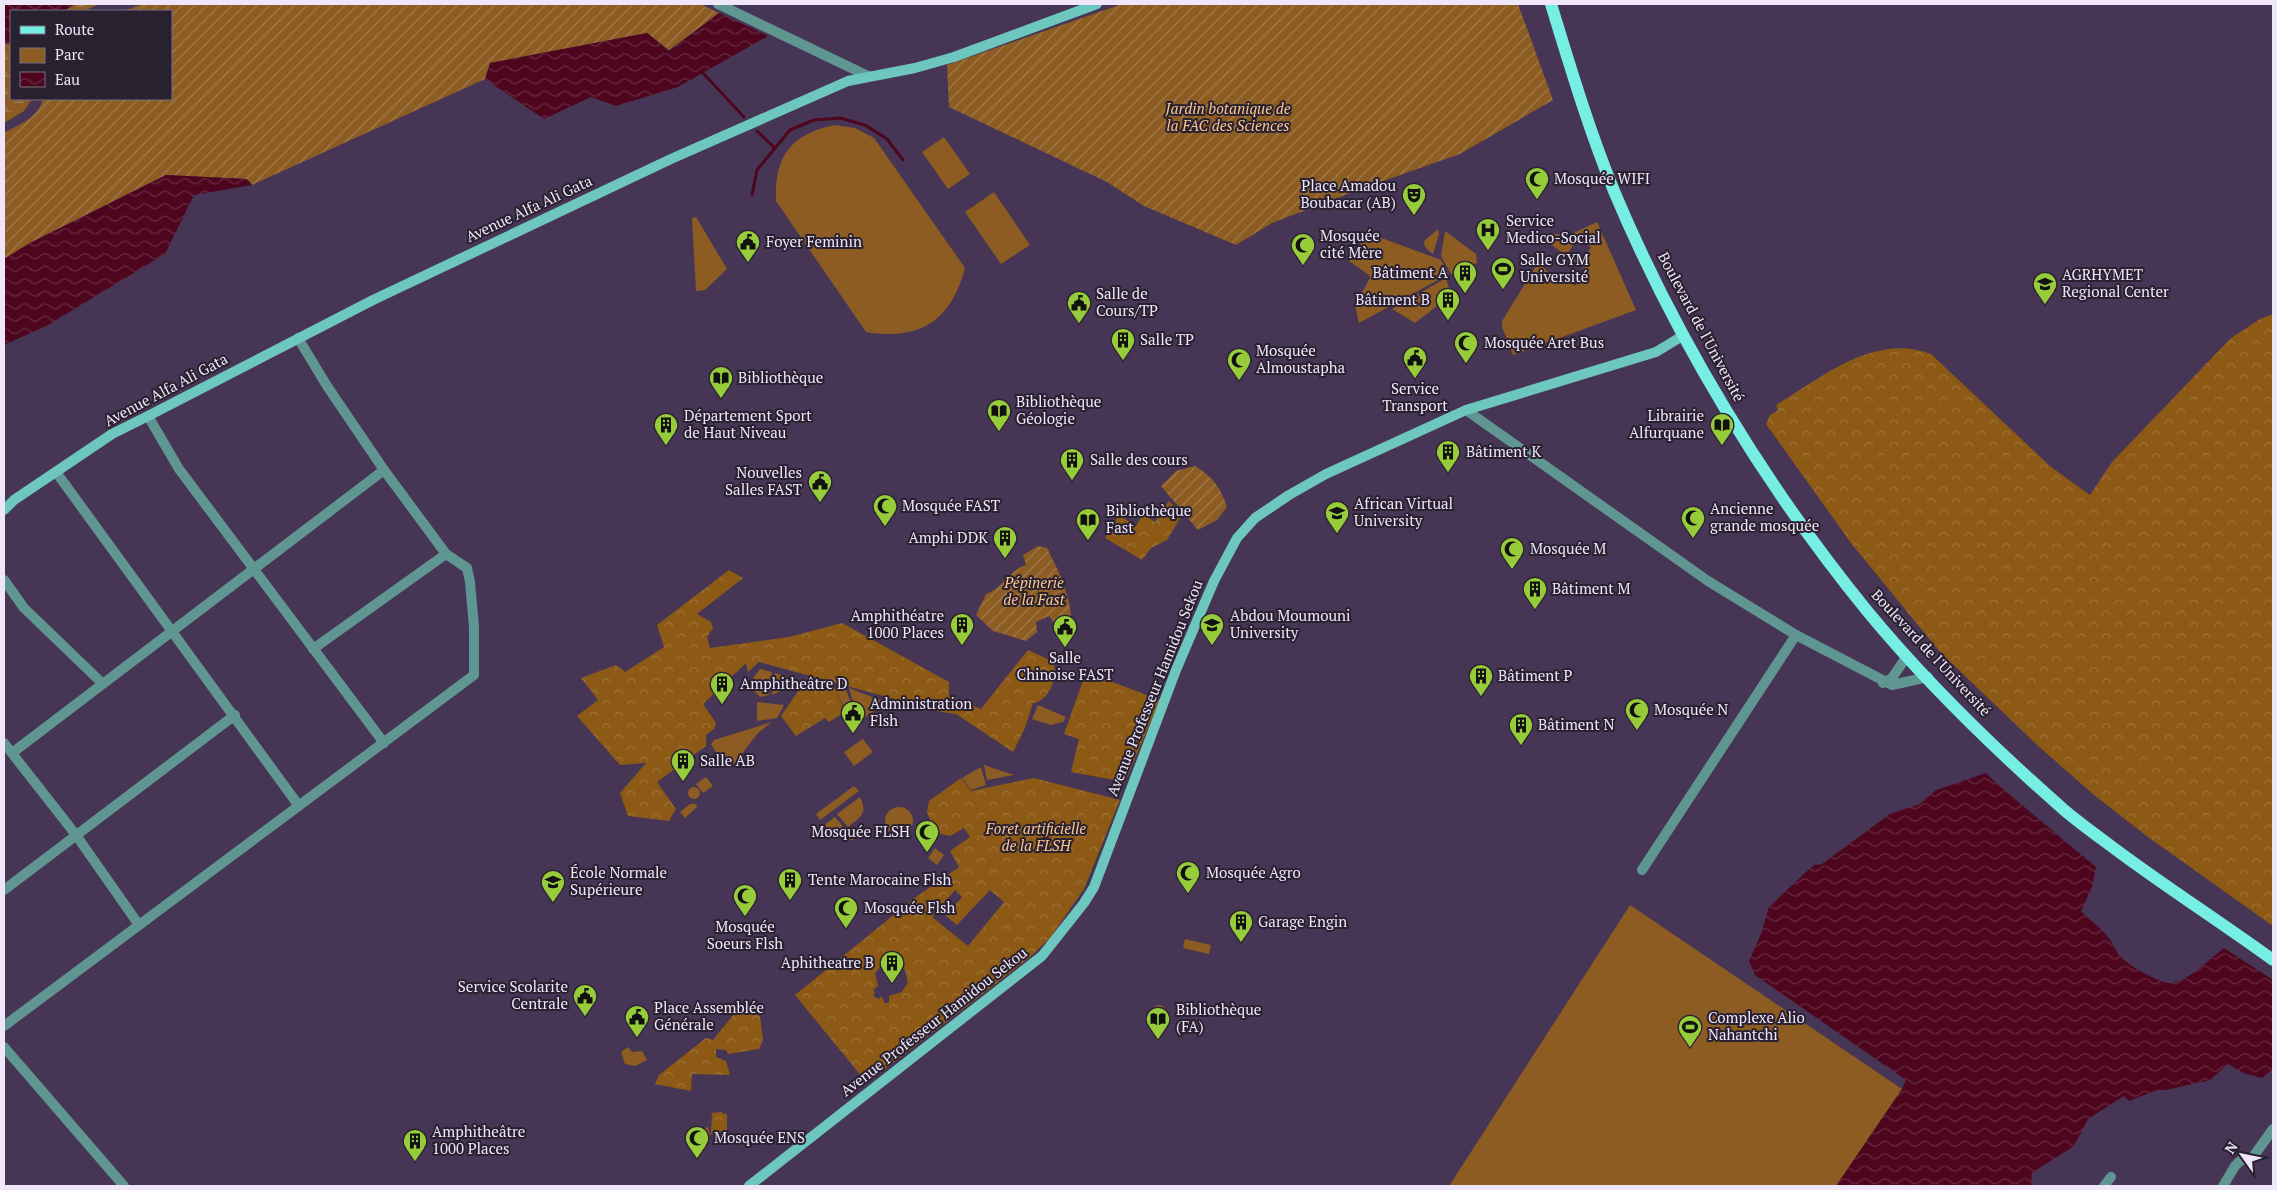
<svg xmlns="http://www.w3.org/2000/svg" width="2277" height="1190" font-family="'PT Serif',serif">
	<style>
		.green { fill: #8c5c22 }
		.forest { fill: url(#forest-crowns); fill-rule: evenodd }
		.wetland { fill: url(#wetland-marsh) }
		.garden { fill: url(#garden-furrows) }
		.water { fill: url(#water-waves) }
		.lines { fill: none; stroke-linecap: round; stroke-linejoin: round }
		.stream { stroke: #4e061e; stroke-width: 3 }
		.street { stroke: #609691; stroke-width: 10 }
		.secondary { stroke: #6dc7bf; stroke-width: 10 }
		.primary { stroke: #76eee3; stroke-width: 12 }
		.labels { text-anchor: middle; stroke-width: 4; stroke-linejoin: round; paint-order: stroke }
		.park-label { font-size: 15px; font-style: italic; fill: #fcc78e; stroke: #292130 }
		.poi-label { font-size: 15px; fill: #f0e6fa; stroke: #292130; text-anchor: start }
		.street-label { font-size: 15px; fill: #f0e6fa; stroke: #292130 }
	</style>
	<defs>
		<pattern id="forest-crowns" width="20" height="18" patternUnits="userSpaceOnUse" patternTransform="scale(1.25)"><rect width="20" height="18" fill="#8d5a16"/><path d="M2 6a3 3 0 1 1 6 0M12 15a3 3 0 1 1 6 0" fill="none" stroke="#9d7239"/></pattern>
		<pattern id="wetland-marsh" width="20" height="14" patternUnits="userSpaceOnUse" patternTransform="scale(1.25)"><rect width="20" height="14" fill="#8c5c22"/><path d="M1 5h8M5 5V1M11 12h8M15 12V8" fill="none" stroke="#a27b4e"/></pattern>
		<pattern id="garden-furrows" width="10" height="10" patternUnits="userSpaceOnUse" patternTransform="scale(1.25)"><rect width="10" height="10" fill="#8c5c22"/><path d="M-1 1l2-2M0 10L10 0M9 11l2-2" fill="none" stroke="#a27b4e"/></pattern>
		<pattern id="water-waves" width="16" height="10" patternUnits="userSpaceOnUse" patternTransform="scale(1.25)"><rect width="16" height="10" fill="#4e061e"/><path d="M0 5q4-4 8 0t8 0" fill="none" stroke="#682a40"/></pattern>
	</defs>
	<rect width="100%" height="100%" fill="#463555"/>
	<path class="green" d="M834,125L855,128L874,138L965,268C951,321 920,341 866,332L776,201C774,157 790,135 834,125Z
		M944,137L970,174L948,189L922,152Z
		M994,192L1030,245L1001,264L965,212Z
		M696,217L727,269L705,290L696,291L692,218Z
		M1597,222L1636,310L1513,355L1502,327V321L1538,263C1546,269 1550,275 1558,281L1564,278L1575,286L1586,270L1580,265L1591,247L1578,238L1568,253L1579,261L1577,263L1546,241L1552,234L1569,235Z
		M1438,229L1439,234L1433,254C1415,241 1428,239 1438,229Z
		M1445,231L1476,254L1477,263L1451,274L1441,256Z
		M1368,233L1441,260L1449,274L1359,323L1355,305L1370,278L1369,275L1349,261Z
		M1446,278L1452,298L1437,306L1415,323L1392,309Z
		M760,669L772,672L769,695L760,697L748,685Z
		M775,673L801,681L772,695Z
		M845,688L858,719L849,688L887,703L859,721V725L851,713L847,714L836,690Z
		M757,702L784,705L777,718L757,721Z
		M1038,705L1066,717L1063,722L1051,725L1032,719Z
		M772,722L758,733L730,769L719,757L711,744L714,740Z
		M863,739L873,752L854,766L844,752Z
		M984,765L1014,775L987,780Z
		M981,767L986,785L971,790L962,778Z
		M706,777L713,786L703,793L696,784Z
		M854,786L859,791L820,820L816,814Z
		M688 793a6 6 0 1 1 12 0a6 6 0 1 1-12 0Z
		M860,797C868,814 861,816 848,827L837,814Z
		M690,804H696L697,807L685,818L680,812Z
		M885 821a14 14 0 1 1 28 0a14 14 0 1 1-28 0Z
		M835,817L854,840L845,839V832L839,830L833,836L828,834L830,832L824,825Z
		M935,848L944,855L937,865L928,858Z
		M1630,905L1902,1089L1836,1186H1449Z
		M1185,939L1211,945L1209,954L1183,948Z
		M1153 1011a6 6 0 1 1 12 0a6 6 0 1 1-12 0Z
		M628,1047L632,1052L642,1051L647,1060L635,1066L625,1064L621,1052Z
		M708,1127L710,1135L687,1140L685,1133Z"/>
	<path class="forest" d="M2273,314V926L2148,837L2094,795L2036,744L1940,652L1851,543L1766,424L1770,415L1778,410L1776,405C1822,377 1875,332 1931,354L2051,467L2090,495L2112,462L2230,339L2260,319Z
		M1169,501L1182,515L1167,540L1151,548L1142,560L1105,538L1119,515L1136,526L1143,514L1155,522Z
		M729,570L743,578L697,614L711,622L713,628L707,637L710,648L789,637L842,623L949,682V696L981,709L1028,650L1054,662C1057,677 1050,701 1033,703L1025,728L1013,752L956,714L942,712L759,662L748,672L746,663L703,704L716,723L714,729L706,735V746L657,782L676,809L669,821L628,816L620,793L646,763L620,765L577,716L598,700L581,678L616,665L625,672L664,647L657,625Z
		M1086,672L1160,700L1125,782L1071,772L1079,739L1064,734Z
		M808,677L833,683L845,712L829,722L825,718L796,736L781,716Z
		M961,778L971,791L1034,778L1120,800L1084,889L1050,938L1029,958L867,1083L795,995L916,897L959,867L950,851L970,837L964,828L950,836L936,833L927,812L929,801ZM955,890L962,897L946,916L957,925L990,890L1004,902L968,946L932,917ZM894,963L905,970L908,982L902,992L889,996V1003H885L881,996L879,999L873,996L875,992L873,990L878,986L875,974L881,965Z
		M739,1008L760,1016L763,1040L759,1049L728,1054L726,1050L716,1049V1057L726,1061L730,1075L692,1074L691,1091L655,1084L659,1075L706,1038L713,1040Z
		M722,1112L723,1114H727V1130L711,1134L712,1113Z"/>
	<path class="wetland" d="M75,4H99L84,11H64Z
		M4,43L11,44V99H32L24,111L4,123Z"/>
	<path class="garden" d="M142,4H700L719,13L669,50L647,33L490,63L485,79L252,185L247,179L166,175L30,243L4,259V133C20,124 38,118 43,99H171V11H124Z
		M1122,4H1518L1553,100L1460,154L1363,188L1272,223L1236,245L1144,206L1107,182L949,107L947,65Z
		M1195,466C1212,476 1221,488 1227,507L1217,520L1198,530L1161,486L1176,471Z
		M1038,546L1047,548C1058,570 1068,589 1071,615L1056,625L1049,616L1036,622L1037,632L1026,641L993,631L976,615L986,594C1002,589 1009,570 1026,565L1023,555Z"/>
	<path class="water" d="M4,4H75L64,11H11V44L4,43Z
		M719,13L768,36L678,87L616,106L591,97L544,119L485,79L490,63L647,33L669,51Z
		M166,175L247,179L252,185L194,195L165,254L48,325L4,345V259L30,243Z
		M1986,773L1998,785L2096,867L2092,887L2081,911C2091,921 2103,929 2111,941C2114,945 2116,951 2119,955C2126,964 2161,985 2173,983C2192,978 2209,959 2224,948L2273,980V1069L2262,1078L2243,1073L2228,1064L2210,1080L2166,1090H2157L2129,1101L2124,1096L2088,1119L2074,1146L2032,1173L2031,1186H1836L1902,1089L1906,1080L1755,975L1749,961L1761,934L1769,907L1806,872L1814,865L1822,864L1890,814L1920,804L1936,790Z"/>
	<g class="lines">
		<path class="stream" d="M703,73L744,117
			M757,131L775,148
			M752,195L757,170L775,148L790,130L814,120L840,118L865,125L887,139L903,160"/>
		<path class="street" d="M718,4L868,76
			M298,338L327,386L384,470
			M1466,410L1708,581L1796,635L1892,685L1928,677
			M148,416L179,469L384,743
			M56,472L299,806
			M4,580L24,608L103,684
			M313,649L446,554
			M1883,683L1892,678L1907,656
			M4,743L76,835L139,925
			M1642,870L1796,635
			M4,890L235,715
			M4,1026L474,675V627L470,582L467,568L446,554L384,470L12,753
			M4,1047L124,1186
			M2104,1186L2111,1177
			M2223,1186L2235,1166L2240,1161L2253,1157L2273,1129"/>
		<path class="secondary" d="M4,510L14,500L112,434L148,416L373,300L671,159L848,81L915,68L954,57L1097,4
			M749,1186L1042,956L1084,903L1094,887L1176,670L1214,581L1237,538L1255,518L1289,495L1326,474L1466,410L1656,352L1684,335"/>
		<path class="primary" d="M1551,4C1570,66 1589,130 1614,191C1676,339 1766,487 1868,612C1925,681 1996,750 2063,809C2077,821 2092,832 2107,843C2161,884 2218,920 2273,960"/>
	</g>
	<defs>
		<g id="mosque-pin" transform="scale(1.25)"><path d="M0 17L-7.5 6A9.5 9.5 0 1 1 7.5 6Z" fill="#96cc3a" stroke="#292130"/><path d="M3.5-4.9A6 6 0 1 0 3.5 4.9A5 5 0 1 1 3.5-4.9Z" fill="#111"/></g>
		<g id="theatre-pin" transform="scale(1.25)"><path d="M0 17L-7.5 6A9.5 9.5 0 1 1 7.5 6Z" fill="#96cc3a" stroke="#292130"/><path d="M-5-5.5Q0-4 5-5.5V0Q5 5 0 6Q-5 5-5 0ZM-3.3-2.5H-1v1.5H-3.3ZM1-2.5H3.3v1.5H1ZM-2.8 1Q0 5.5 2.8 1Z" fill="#111"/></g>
		<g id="hospital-pin" transform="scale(1.25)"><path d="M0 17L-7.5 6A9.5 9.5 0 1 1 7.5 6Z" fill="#96cc3a" stroke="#292130"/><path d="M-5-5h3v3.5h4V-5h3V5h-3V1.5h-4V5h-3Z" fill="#111"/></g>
		<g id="civic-pin" transform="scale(1.25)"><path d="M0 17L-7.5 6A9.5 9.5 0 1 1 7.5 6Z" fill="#96cc3a" stroke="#292130"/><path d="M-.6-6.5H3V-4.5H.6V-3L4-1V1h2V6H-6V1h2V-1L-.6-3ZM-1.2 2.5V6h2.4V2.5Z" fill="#111"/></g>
		<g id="stadium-pin" transform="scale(1.25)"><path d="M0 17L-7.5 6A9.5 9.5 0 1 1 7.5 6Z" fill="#96cc3a" stroke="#292130"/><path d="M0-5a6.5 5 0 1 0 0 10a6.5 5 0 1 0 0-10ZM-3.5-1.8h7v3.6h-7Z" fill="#111"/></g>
		<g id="building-pin" transform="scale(1.25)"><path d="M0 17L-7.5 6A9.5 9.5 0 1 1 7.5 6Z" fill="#96cc3a" stroke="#292130"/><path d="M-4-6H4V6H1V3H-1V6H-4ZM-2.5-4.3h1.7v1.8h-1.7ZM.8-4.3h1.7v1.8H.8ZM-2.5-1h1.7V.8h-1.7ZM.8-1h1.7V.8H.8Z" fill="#111"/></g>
		<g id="university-pin" transform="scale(1.25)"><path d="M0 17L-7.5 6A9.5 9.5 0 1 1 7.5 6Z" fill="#96cc3a" stroke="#292130"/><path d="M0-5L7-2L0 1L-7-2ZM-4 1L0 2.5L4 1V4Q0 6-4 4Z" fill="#111"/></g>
		<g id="library-pin" transform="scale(1.25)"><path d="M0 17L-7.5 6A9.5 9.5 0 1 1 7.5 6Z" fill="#96cc3a" stroke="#292130"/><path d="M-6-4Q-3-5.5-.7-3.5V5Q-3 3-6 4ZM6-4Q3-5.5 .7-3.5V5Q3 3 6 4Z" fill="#111"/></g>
	</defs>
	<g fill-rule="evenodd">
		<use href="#mosque-pin" x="1537" y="179"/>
		<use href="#theatre-pin" x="1414" y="195"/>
		<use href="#hospital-pin" x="1488" y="230"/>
		<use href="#civic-pin" x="748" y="242"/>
		<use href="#mosque-pin" x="1303" y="245"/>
		<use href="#stadium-pin" x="1503" y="269"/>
		<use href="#building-pin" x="1465" y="273"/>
		<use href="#university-pin" x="2045" y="284"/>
		<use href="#building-pin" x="1448" y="300"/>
		<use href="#civic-pin" x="1079" y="303"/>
		<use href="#building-pin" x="1123" y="340"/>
		<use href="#mosque-pin" x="1466" y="343"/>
		<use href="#civic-pin" x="1415" y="358"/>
		<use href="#mosque-pin" x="1239" y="360"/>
		<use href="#library-pin" x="721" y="378"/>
		<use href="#library-pin" x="999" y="411"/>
		<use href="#building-pin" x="666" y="425"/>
		<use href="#library-pin" x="1722" y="425"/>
		<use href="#building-pin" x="1448" y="452"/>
		<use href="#building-pin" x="1072" y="460"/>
		<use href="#civic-pin" x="820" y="482"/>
		<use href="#mosque-pin" x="885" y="506"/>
		<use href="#university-pin" x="1337" y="513"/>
		<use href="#mosque-pin" x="1693" y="518"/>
		<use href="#library-pin" x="1088" y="520"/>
		<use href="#building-pin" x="1005" y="538"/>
		<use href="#mosque-pin" x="1512" y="549"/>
		<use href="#building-pin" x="1535" y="589"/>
		<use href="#building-pin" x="962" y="625"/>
		<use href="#university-pin" x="1212" y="625"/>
		<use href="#civic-pin" x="1065" y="627"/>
		<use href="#building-pin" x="1481" y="676"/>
		<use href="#building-pin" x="722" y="684"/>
		<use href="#mosque-pin" x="1637" y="710"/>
		<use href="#civic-pin" x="853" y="713"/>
		<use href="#building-pin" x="1521" y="725"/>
		<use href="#building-pin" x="683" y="761"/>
		<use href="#mosque-pin" x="927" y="832"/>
		<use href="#mosque-pin" x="1188" y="873"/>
		<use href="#building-pin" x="790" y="880"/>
		<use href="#university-pin" x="553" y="882"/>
		<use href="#mosque-pin" x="745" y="896"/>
		<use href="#mosque-pin" x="846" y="908"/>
		<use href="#building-pin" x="1241" y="922"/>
		<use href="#building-pin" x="892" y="963"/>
		<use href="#civic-pin" x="585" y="996"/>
		<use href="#civic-pin" x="637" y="1017"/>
		<use href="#library-pin" x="1158" y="1019"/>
		<use href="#stadium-pin" x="1690" y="1027"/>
		<use href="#mosque-pin" x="697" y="1138"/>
		<use href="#building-pin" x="415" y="1141"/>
	</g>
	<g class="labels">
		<g class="park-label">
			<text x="1228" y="114">Jardin botanique de<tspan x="1228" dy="17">la FAC des Sciences</tspan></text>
			<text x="1034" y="588">Pépinerie<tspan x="1034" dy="17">de la Fast</tspan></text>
			<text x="1036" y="834">Foret artificielle<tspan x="1036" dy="17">de la FLSH</tspan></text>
		</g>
		<g class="poi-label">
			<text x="1554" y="184">Mosquée WIFI</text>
			<text x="1396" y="191" text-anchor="end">Place Amadou<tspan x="1396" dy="17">Boubacar (AB)</tspan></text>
			<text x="1506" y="226">Service<tspan x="1506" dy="17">Medico-Social</tspan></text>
			<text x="1320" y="241">Mosquée<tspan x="1320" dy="17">cité Mère</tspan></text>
			<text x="766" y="247">Foyer Feminin</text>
			<text x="1520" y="265">Salle GYM<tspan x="1520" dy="17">Université</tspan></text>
			<text x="1448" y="278" text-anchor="end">Bâtiment A</text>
			<text x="2062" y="280">AGRHYMET<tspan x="2062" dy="17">Regional Center</tspan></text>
			<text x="1096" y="299">Salle de<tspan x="1096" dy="17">Cours/TP</tspan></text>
			<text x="1430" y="305" text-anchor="end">Bâtiment B</text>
			<text x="1140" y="345">Salle TP</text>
			<text x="1484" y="348">Mosquée Aret Bus</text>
			<text x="1256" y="356">Mosquée<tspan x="1256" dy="17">Almoustapha</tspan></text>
			<text x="738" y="383">Bibliothèque</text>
			<text x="1415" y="394" text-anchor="middle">Service<tspan x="1415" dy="17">Transport</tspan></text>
			<text x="1016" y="407">Bibliothèque<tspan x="1016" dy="17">Géologie</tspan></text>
			<text x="684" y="421">Département Sport<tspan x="684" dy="17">de Haut Niveau</tspan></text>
			<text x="1704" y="421" text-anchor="end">Librairie<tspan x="1704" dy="17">Alfurquane</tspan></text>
			<text x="1466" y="457">Bâtiment K</text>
			<text x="1090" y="465">Salle des cours</text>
			<text x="802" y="478" text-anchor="end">Nouvelles<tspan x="802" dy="17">Salles FAST</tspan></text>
			<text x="1354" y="509">African Virtual<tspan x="1354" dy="17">University</tspan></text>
			<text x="902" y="511">Mosquée FAST</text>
			<text x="1710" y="514">Ancienne<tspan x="1710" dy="17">grande mosquée</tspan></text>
			<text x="1106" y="516">Bibliothèque<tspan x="1106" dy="17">Fast</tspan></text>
			<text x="988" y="543" text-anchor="end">Amphi DDK</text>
			<text x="1530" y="554">Mosquée M</text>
			<text x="1552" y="594">Bâtiment M</text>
			<text x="944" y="621" text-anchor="end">Amphithéatre<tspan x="944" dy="17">1000 Places</tspan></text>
			<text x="1230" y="621">Abdou Moumouni<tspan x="1230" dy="17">University</tspan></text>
			<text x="1065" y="663" text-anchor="middle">Salle<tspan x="1065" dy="17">Chinoise FAST</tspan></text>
			<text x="1498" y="681">Bâtiment P</text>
			<text x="740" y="689">Amphitheâtre D</text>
			<text x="870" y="709">Administration<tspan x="870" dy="17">Flsh</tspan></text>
			<text x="1654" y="715">Mosquée N</text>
			<text x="1538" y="730">Bâtiment N</text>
			<text x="700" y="766">Salle AB</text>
			<text x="910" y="837" text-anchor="end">Mosquée FLSH</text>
			<text x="570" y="878">École Normale<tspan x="570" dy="17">Supérieure</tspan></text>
			<text x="1206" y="878">Mosquée Agro</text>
			<text x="808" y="885">Tente Marocaine Flsh</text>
			<text x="864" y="913">Mosquée Flsh</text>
			<text x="1258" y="927">Garage Engin</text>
			<text x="745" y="932" text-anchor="middle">Mosquée<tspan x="745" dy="17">Soeurs Flsh</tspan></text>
			<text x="874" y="968" text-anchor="end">Aphitheatre B</text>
			<text x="568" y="992" text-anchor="end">Service Scolarite<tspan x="568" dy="17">Centrale</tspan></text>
			<text x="654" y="1013">Place Assemblée<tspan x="654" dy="17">Générale</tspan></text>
			<text x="1176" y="1015">Bibliothèque<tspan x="1176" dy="17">(FA)</tspan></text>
			<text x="1708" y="1023">Complexe Alio<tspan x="1708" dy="17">Nahantchi</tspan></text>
			<text x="432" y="1137">Amphitheâtre<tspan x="432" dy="17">1000 Places</tspan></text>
			<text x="714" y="1143">Mosquée ENS</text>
		</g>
		<g class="street-label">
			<text transform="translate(529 209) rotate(-25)" y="5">Avenue Alfa Ali Gata</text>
			<text transform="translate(1701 327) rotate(62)" y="5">Boulevard de l'Université</text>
			<text transform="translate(166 390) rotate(-28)" y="5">Avenue Alfa Ali Gata</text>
			<text transform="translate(1931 653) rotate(47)" y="5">Boulevard de l'Université</text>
			<text transform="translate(1155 688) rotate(-68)" y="5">Avenue Professeur Hamidou Sekou</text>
			<text transform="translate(934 1022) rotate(-38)" y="5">Avenue Professeur Hamidou Sekou</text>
		</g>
	</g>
	<rect width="2277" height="1190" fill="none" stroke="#f0e6fa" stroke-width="10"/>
	<rect x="10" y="10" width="162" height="90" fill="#292130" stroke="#797081"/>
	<rect x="20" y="26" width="25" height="8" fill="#76eee3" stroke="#797081"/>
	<text x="55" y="35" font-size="15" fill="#f0e6fa">Route</text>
	<rect x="20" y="48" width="25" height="15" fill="#8c5c22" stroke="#797081"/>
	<text x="55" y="60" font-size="15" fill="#f0e6fa">Parc</text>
	<rect x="20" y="72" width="25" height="15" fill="url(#water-waves)" stroke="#797081"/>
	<text x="55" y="85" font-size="15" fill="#f0e6fa">Eau</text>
	<g transform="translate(2242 1155) rotate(303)" stroke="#292130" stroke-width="4" paint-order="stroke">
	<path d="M0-4L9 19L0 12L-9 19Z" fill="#f0e6fa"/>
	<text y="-8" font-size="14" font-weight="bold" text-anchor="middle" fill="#f0e6fa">N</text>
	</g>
</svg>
